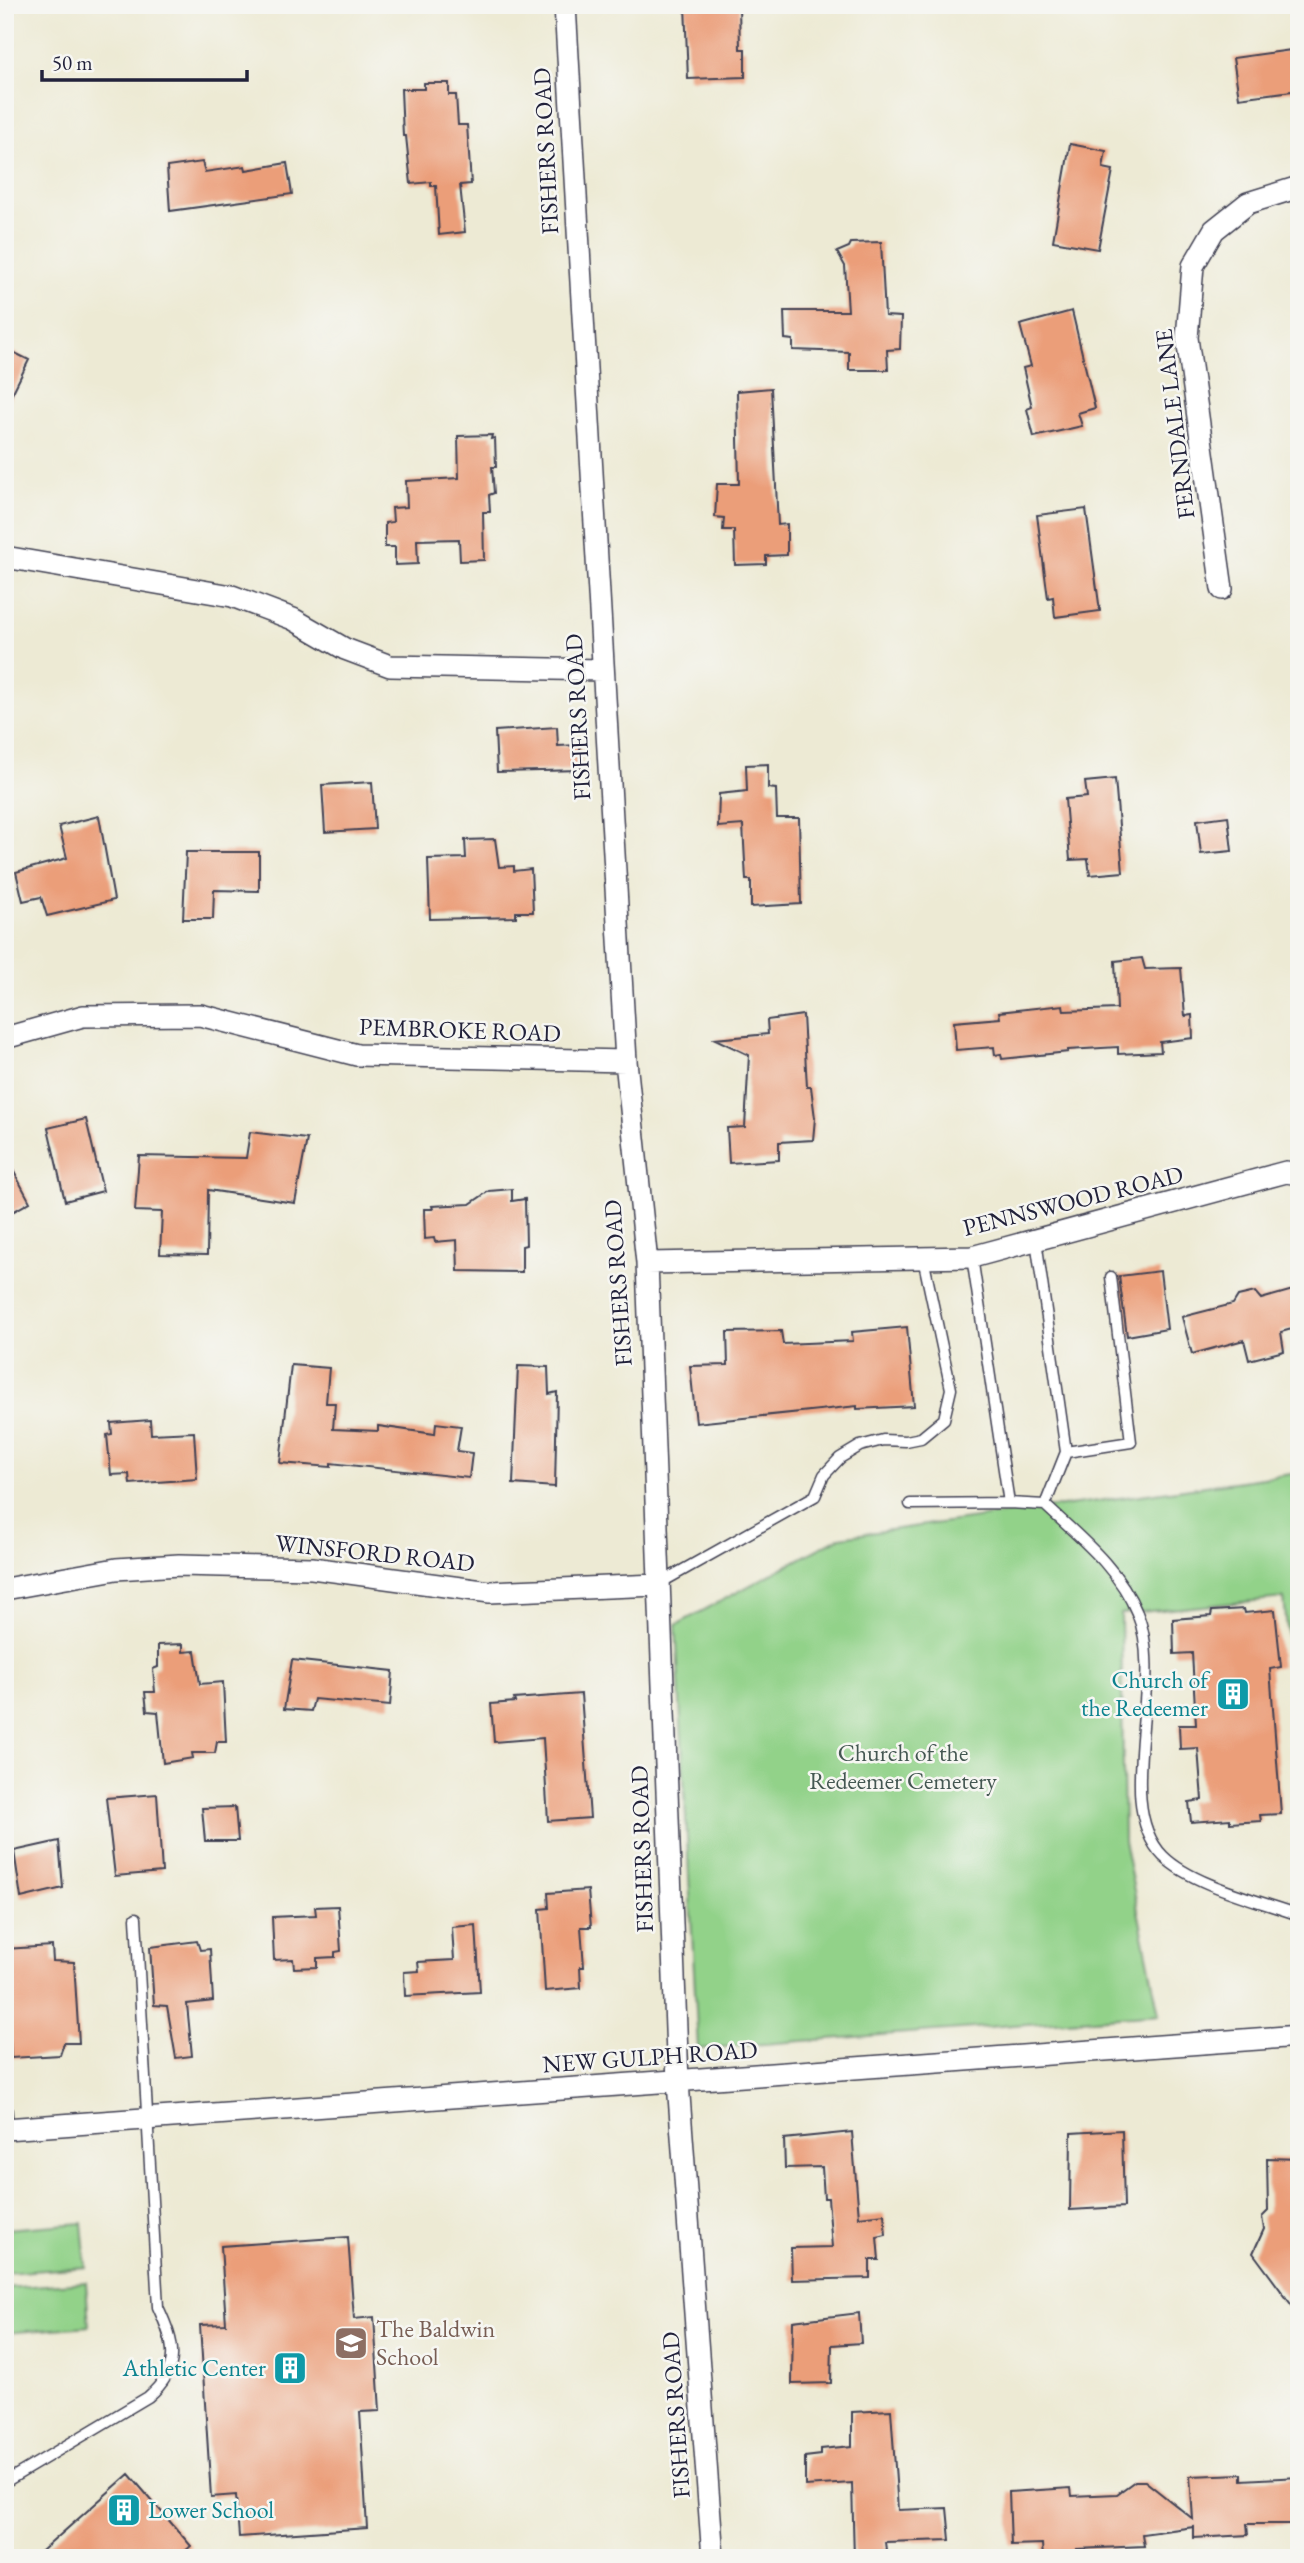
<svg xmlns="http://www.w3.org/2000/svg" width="1304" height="2563" font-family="'EB Garamond',serif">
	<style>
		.green { fill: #92d289; stroke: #5a7a62; stroke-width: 2 }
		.building { fill: #eb9e79 }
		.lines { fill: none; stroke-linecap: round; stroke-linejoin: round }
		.lane-casing { stroke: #404052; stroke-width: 13 }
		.street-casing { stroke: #404052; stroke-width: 24 }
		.lane { stroke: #fff; stroke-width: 10 }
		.street { stroke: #fff; stroke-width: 21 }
		.labels { text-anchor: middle; stroke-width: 5; stroke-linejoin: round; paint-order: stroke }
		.street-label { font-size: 24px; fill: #22223b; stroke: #f6f6f2 }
		.culture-label { font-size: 24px; fill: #0d838f; stroke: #f6f6f2; text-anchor: end }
		.park-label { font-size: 24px; fill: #445752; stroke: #f6f6f2 }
		.education-label { font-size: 24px; fill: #785e54; stroke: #f6f6f2; text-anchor: start }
	</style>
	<rect width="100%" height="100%" fill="#f6f6f2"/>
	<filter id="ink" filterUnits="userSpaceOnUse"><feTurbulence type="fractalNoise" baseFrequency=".0143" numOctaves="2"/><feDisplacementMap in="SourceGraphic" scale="14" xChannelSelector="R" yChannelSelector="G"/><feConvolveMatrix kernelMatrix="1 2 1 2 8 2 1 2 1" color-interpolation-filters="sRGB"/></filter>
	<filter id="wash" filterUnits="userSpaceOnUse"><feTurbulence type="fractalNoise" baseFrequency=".00686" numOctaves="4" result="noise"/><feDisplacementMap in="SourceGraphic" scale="28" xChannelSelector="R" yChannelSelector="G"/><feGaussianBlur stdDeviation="1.57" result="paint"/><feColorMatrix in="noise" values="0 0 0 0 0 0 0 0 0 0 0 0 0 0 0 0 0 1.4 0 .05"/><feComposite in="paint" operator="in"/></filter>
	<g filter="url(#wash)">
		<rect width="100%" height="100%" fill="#edead4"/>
		<path class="green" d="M1299,1473V1753L1284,1598L1121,1614L1124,1841L1159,2014L698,2049L676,1625L840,1537Z
			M82,2223L86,2267L5,2273V2229Z
			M86,2282L89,2326L5,2333V2288Z"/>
		<g id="blocks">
			<path class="building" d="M685,5H739L740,49H745V77L688,79Z
				M1299,49V90L1239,98L1233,58Z
				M424,83H449V95H456L458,125H467L471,184L460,185L465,232L439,235L436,186H431V182L411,184L406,136H403L401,89H424Z
				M1070,144L1106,151L1103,168L1113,170L1098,249L1053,241Z
				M202,162L205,172L245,166L246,170L287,163L292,194L170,211L167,167Z
				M881,242L885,316L901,317L900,349L887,350L888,370H849V352L793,350V340L785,339L784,311H848L845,266L837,252L849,247L851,243Z
				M1072,311L1095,408L1078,413L1082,426L1034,437L1027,409L1032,407L1023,368L1031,366L1020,325Z
				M5,348L29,360L5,408Z
				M771,388L778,525L787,524V555L766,556V564L735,565L734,530H723L724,518L715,517L717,484H739L737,391Z
				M492,435L491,439L495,438L496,467H492L494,493L489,495L490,512H483L484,560L460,561L459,539L417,540L418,564L395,565V547H385V523L393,522L392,508L407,507L406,481L459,478L458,436Z
				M1086,509L1100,611L1055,617L1053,597L1048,598L1037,515Z
				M557,727L558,746L580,745L581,770L497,772L495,731Z
				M768,764V788L776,789L777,818H799L801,904L751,907V880H746L743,825L718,827L719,794L747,791L746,765Z
				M1115,779L1123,872L1090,875L1088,859L1070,860L1065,799L1087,797L1085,782Z
				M372,782L375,829L325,832L322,785Z
				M99,816L114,900L47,916L41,897L23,901L16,872L67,858L59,826Z
				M1228,816L1232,851L1201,854L1197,820Z
				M495,839L499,867L514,866V871L531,869L533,912H516V917L430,919L428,859L466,858L465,840Z
				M186,852H259V891L214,890L213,919H183Z
				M1142,958L1145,969L1181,968L1185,1016L1192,1015L1193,1038L1160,1042L1161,1052L1118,1054V1047L1068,1050V1052L1002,1059L1001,1054L995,1055L994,1047L956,1050L954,1022L1000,1018L999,1012L1063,1005L1064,1011L1117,1009L1115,961Z
				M803,1015L807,1087H811L815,1118L813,1140L779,1142V1160L729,1163L727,1128L745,1127L749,1055L715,1039L768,1034L767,1020Z
				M86,1119L103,1191L65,1201L48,1128Z
				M250,1132L307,1139L295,1203L208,1190L207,1255L160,1254L162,1212L135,1211L139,1156L246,1158Z
				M5,1155L30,1202L5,1216Z
				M512,1189V1201L525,1199L526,1245L522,1246V1272L458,1271L457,1240L435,1242L434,1238L425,1239L424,1209H433L432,1206L470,1204L489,1191Z
				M1160,1271L1167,1329L1127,1336L1119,1276Z
				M1293,1290L1299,1327L1281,1332L1284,1351L1249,1360L1244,1340L1192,1354L1182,1317L1233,1304L1238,1296L1255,1292L1261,1299Z
				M907,1327L914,1406L857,1409V1406L696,1423L690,1366L728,1365L727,1332L781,1331L783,1344L853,1341L852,1332Z
				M291,1365L329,1368L326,1403H335L333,1429L378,1431V1426L435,1434L436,1423L461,1426L457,1451L472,1453L469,1478L331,1463V1467L280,1463Z
				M518,1366L548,1367L549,1394L557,1392L555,1487L513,1484Z
				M150,1420L151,1434L194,1432L197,1479L130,1484L129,1474L111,1475L107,1435L112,1434L111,1423Z
				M1244,1609L1245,1613L1275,1610L1281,1667L1270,1669L1281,1814L1260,1815L1261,1821L1230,1823V1819L1191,1822L1189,1802L1202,1800L1198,1748L1180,1749L1179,1725H1196L1192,1653L1174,1654L1173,1619L1211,1616L1212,1611Z
				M183,1644V1652L195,1651L200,1684L223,1682L226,1742H217L215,1753H192L193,1758L163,1763L158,1712L147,1711L145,1692H155L153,1669L158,1667V1645Z
				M292,1660L393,1671L390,1706L314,1699L311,1711L284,1709Z
				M581,1694L590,1818L548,1821L543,1738L494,1742L491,1704L515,1702L514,1699Z
				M157,1794L162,1872L115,1876L106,1798Z
				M235,1807L238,1841H205L202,1808Z
				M59,1841L63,1888L21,1898L14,1851Z
				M588,1890L591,1927H581L584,1967H580L581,1988L545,1991L540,1909L549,1908L548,1893Z
				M338,1906L341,1951L335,1952V1957L317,1958V1967L294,1968L293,1959L274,1960L272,1917L316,1915L315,1907Z
				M476,1925L480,1992L405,1996L404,1972L419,1971L418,1962L454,1960L452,1927Z
				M197,1941L200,1950L210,1949L213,2001L187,2004L192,2056L176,2058L167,2006L154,2005L150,1947Z
				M52,1946L53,1961L74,1962L79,2043H64L60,2055L11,2058L5,1949Z
				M1122,2130L1124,2207L1070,2210L1071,2133Z
				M852,2132L859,2217L884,2214L886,2235L877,2237L879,2260H870V2278L792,2280L791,2248L832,2247L828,2198H824L822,2167L785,2168L784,2139Z
				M1267,2158L1299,2159V2315L1253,2253L1264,2229L1262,2217L1268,2211Z
				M348,2237L354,2319L374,2317L380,2411L360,2412L367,2528L239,2537L236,2495L211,2497L200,2325L226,2324L221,2246Z
				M859,2313L861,2343L832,2345L831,2383L792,2384L793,2321Z
				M891,2410L898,2510L947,2508L950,2540L885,2542L887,2558H854L852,2483L805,2486V2457L821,2455V2449L852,2446V2412Z
				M129,2474L191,2546L177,2558H34Z
				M1242,2474V2480L1299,2477V2524H1247L1248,2535L1194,2538V2527L1142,2534L1144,2546L1077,2549L1078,2558H1043L1042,2544L1011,2545L1009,2492L1071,2488L1072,2496L1117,2494L1135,2481H1145L1193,2519L1190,2476Z"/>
		</g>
	</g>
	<g filter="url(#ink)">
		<use href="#blocks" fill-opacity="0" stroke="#404052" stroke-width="2"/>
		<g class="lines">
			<g class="lane-casing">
				<path id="lane" d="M1036,1240L1066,1452L1131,1442L1111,1277
					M1009,1503L1045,1505L1066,1452
					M910,1504L1009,1503L972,1257
					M1045,1505C1079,1537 1119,1568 1137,1613C1167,1683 1111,1803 1163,1856C1192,1885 1260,1901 1299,1915
					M660,1583L815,1496L824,1475L840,1458L860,1446L883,1440L906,1441L921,1438L944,1419L951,1389L923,1258
					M5,2088L8,2129
					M5,2482L148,2397C182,2368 175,2344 158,2307L136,1918
					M1291,2558L1299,2551"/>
			</g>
			<g class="street-casing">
				<path id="street" d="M565,5L626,1061L647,1263L678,2082L713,2558
					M5,557L232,596L293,619L345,649L390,666L602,670
					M1222,589L1187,338L1193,266L1214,230L1248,203L1299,187
					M5,1038L83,1016L200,1015L357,1055L626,1061
					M647,1263L972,1257L1286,1172L1299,1174
					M5,1589L116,1569L179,1565L312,1568L490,1592L657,1585
					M5,2129L1299,2036"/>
			</g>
			<use href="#lane" class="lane"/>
			<use href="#street" class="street"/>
		</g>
	</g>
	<defs>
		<g id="building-square" transform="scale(1.75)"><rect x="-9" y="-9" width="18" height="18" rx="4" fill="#0f9aa8" stroke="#f6f6f2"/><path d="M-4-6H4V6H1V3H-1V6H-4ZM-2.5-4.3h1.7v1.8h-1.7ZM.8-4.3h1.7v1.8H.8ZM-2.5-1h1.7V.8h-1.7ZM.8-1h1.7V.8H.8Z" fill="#fff"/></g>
		<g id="school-square" transform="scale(1.75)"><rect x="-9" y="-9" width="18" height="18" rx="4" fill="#8d6e63" stroke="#f6f6f2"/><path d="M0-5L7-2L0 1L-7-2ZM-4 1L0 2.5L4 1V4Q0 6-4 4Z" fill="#fff"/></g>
	</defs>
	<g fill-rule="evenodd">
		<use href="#building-square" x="1233" y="1694"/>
		<use href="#school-square" x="351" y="2343"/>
		<use href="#building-square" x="290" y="2368"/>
		<use href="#building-square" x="124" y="2510"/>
	</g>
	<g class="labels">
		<g class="street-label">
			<text transform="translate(546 151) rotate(-93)" y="8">FISHERS ROAD</text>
			<text transform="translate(1175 424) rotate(-97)" y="8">FERNDALE LANE</text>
			<text transform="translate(578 717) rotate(-93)" y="8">FISHERS ROAD</text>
			<text transform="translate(460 1030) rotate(2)" y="8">PEMBROKE ROAD</text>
			<text transform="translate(1073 1201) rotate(-14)" y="8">PENNSWOOD ROAD</text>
			<text transform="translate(618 1283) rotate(-94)" y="8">FISHERS ROAD</text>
			<text transform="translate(375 1553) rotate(6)" y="8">WINSFORD ROAD</text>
			<text transform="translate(642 1849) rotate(-92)" y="8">FISHERS ROAD</text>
			<text transform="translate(650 2057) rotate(-4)" y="8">NEW GULPH ROAD</text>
			<text transform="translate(676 2415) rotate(-94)" y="8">FISHERS ROAD</text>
		</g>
		<g class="culture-label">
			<text x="1208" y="1688">Church of<tspan x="1208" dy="28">the Redeemer</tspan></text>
			<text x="266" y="2376">Athletic Center</text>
			<text x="148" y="2518" text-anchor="start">Lower School</text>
		</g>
		<g class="park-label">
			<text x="903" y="1761">Church of the<tspan x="903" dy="28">Redeemer Cemetery</tspan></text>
		</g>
		<g class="education-label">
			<text x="376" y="2337">The Baldwin<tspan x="376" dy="28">School</tspan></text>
		</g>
	</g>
	<rect width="1304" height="2563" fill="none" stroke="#f6f6f2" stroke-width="28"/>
	<path d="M42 70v10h205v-10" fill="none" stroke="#22223b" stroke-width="3.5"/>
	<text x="52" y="70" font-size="21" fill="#22223b" stroke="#f6f6f2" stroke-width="5" paint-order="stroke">50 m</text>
</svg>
